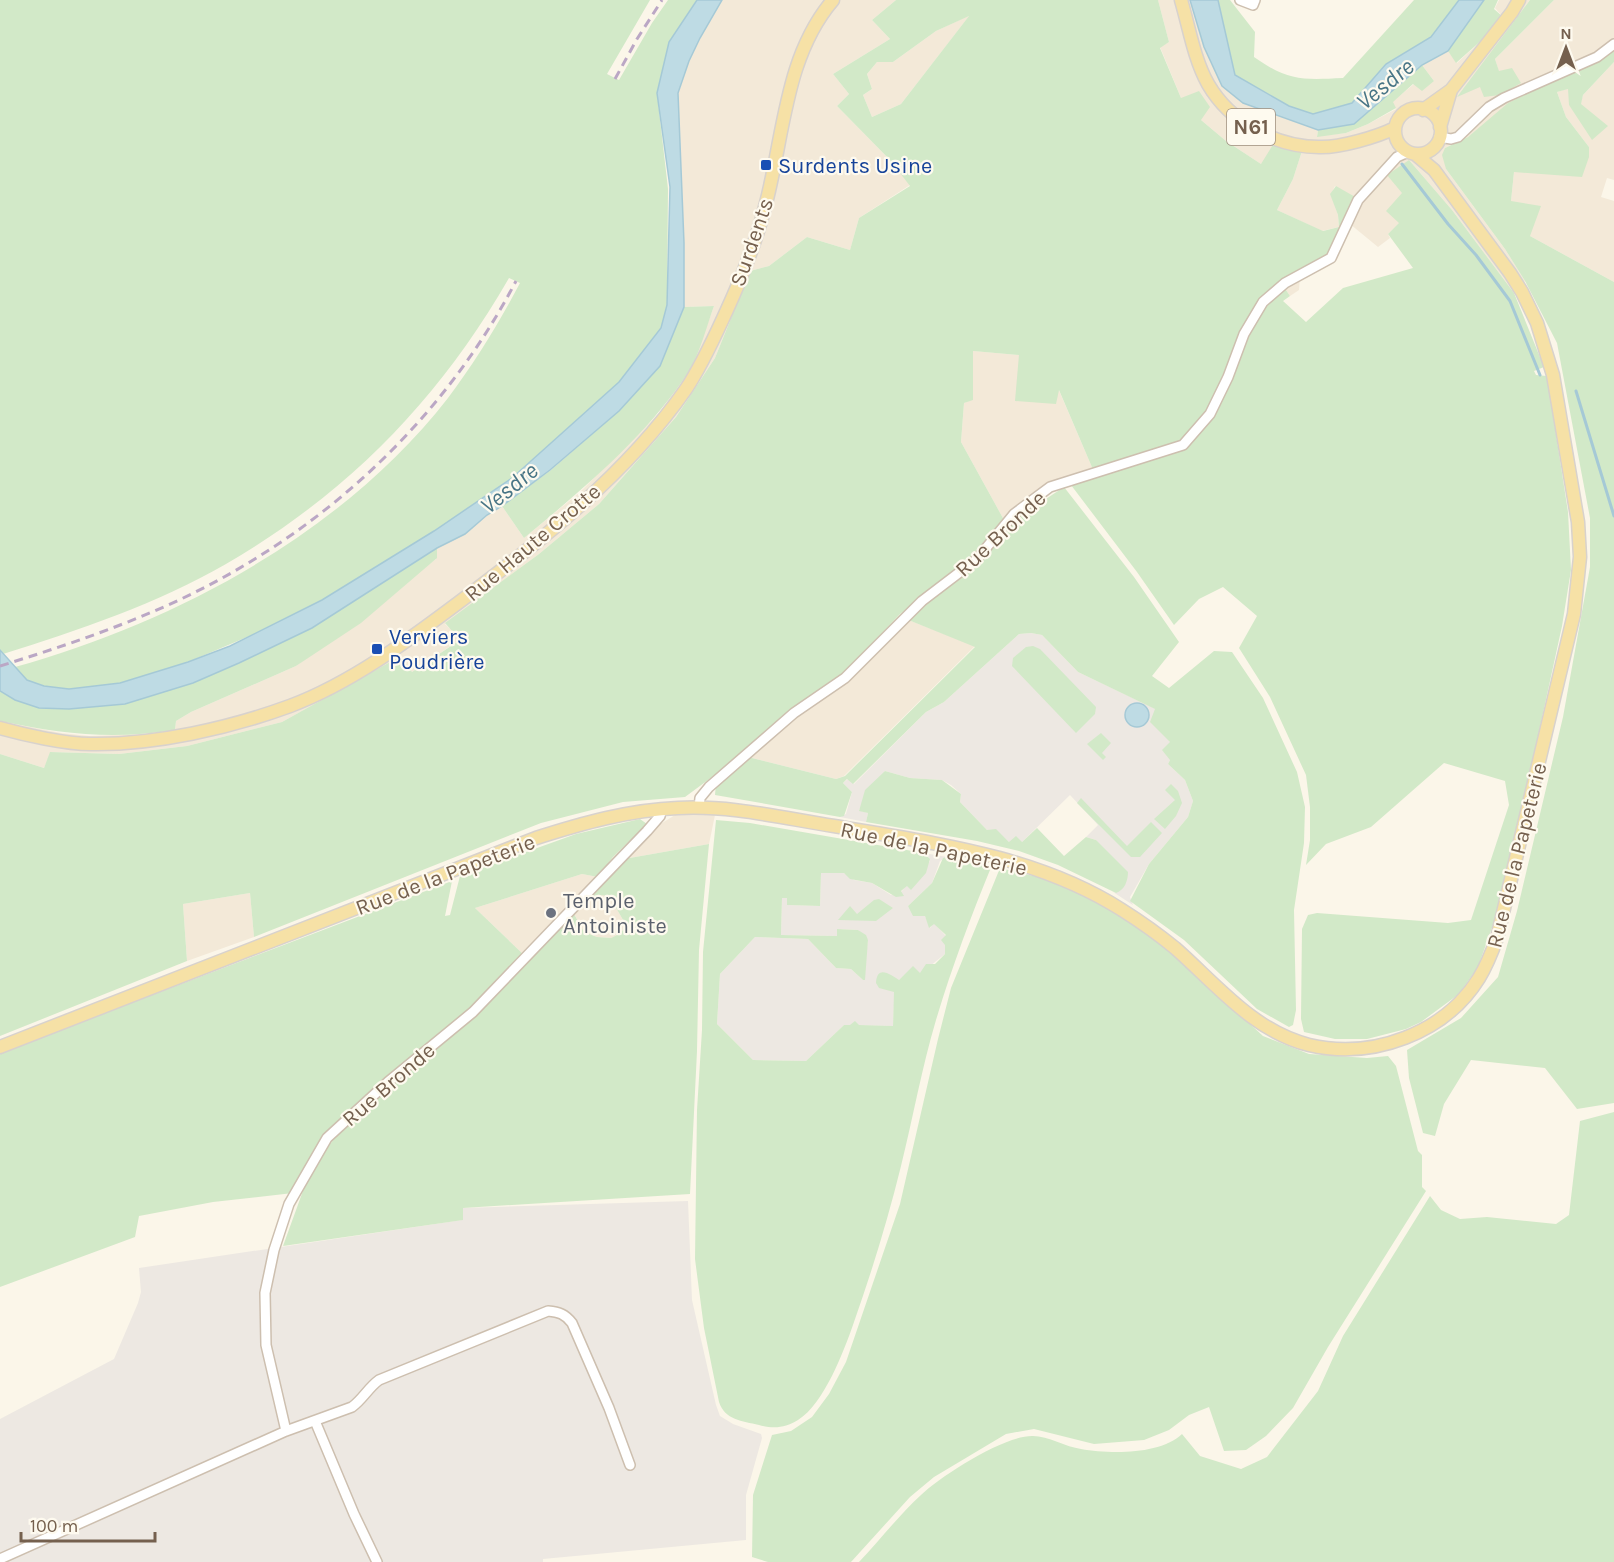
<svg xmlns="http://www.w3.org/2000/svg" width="1614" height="1562" font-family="Karla,sans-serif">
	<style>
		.residential { fill: #f3e9d8 }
		.industrial { fill: #ede8e2 }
		.green { fill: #d2e9c8; fill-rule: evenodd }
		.water { fill: #bedbe4; stroke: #a5c9d6; stroke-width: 1.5 }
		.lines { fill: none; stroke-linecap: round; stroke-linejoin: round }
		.stream { stroke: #a5c9d6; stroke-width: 3 }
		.minor-casing { stroke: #cdbfaf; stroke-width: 12 }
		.major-casing { stroke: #d8d2cd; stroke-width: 15 }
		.minor { stroke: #fff; stroke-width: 9 }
		.major { stroke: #f6e1a6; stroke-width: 12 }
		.rail { stroke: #bba7c5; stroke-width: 3; stroke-dasharray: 9 6; stroke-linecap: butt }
		.transit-dot { fill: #1a4fb4; stroke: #fefaef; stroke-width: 2 }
		.worship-dot { fill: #6b7280; stroke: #fefaef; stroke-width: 2 }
		.labels { text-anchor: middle; stroke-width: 4.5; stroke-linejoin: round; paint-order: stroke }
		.shield { fill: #fefaef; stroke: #9e8e7e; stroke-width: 1.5 }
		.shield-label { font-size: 21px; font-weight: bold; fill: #75604e }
		.transit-label { font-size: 22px; fill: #164399; stroke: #fefaef; text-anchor: start }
		.street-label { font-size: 22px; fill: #75604e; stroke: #fefaef }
		.worship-label { font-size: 22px; fill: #5b616d; stroke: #fefaef; text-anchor: start }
		.water-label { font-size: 24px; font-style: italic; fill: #487586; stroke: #fefaef }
	</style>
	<rect width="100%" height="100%" fill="#fbf6e9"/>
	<path class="residential" d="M722,0H896L872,20L890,39L833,74L849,94L837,106L890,160L910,185L859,218L850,250L807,237L769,266L750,271L715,358L676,417L599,504L539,554L445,624L461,639L412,672L401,657L282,722L187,746L119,754L51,752L44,768L0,754V721L61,733L89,736L148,734L175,730L176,721L191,712L296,666L436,559L437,548L465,534L487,515L502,506L524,538L580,492L658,414L691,369L714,306L684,307V243L678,94L689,61L707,24Z
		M1158,0H1190L1204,47L1243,103L1318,130L1317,136L1346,133L1368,124L1396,109L1392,102L1414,84L1434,81L1422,65L1448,51L1457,63L1483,39L1502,16L1495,8L1499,0H1530L1459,96L1499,72L1495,59L1554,0H1614V47L1468,137L1445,148L1446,169L1505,249L1525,281L1514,293L1452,210L1409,160L1402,193L1400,223L1388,234L1390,238L1378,247L1350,224L1345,240L1329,264L1300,277L1299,290L1290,296L1284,287L1287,277L1330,256L1356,198L1335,186L1331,194L1338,215L1339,227L1322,231L1277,210L1293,179L1302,151L1261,164L1226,141L1201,120L1181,98L1160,47L1169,42Z
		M970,15L901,104L872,117L863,95L872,89L867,74L877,62H893L936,31Z
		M1614,62V180L1607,178L1601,197L1614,201V282L1530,236L1511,201L1514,172L1589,147L1566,117L1557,92L1569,88V105L1607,126L1580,105L1583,95Z
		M973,351L1019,355L1058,388L1094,472L1047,484L1004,520L961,442L964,403L973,399Z
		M906,619L975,646L844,776L836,779L748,757L794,716L855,673Z
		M675,815H715L709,844L624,859L651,830Z
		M582,874L598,877L525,956L475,908Z
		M250,893L254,937L187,961L183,904Z
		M603,894L612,901L626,925L621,933L611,938L597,937L584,932L574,914L590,896L593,899Z"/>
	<path class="industrial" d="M1031,633L1042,635L1078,672L1156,709L1170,742V760L1168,764L1185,780L1193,801L1188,817L1149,864L1130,897L1133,905L1113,892L1116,893L1096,840L1086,837L1098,825L1070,795L1022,842H1009L996,830H987L960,802L961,794L951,785L942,780L910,778L885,771L859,810L868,813L866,822L840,817L846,814L852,792L843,783L848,779L854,784L926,712L944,702L1019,634Z
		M924,853L947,857L940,861L932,883L908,906L925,916L930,928L934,923L946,936L945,954L920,974L913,967L895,984L893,1026L844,1025L806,1061L753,1060L717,1024L720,974L755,937L808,939L836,968L851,969L863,980L868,940L858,930L838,929L837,936L781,935L782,898H787V905L820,906L821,873H844L854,880L872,883L891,895L901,892L907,885L911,889L930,861L928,856Z
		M688,1201L692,1300L716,1405L720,1416L733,1424L761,1434L762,1438L746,1495V1540L543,1559V1562H0V1419L114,1359L138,1303L141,1292L139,1268L462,1220L463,1208Z"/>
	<path class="green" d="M0,0H650L607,74L619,80L652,23L668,0H697L669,42L657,93L668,189L667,305L661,328L619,382L512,478L434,531L322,600L266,629L188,662L120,683L69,689L44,686L26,680L15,667C176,622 343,533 448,398C475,362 499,323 520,283L509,278C438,401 349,492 226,564C157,604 79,630 3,654L0,650Z
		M896,0H1158L1169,42L1160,48L1181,98L1199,91L1210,107L1201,120L1226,141L1261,164L1274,143L1302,151L1293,179L1277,210L1323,231L1339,227L1338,215L1330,194L1336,186L1357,198L1330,256L1287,277L1258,305L1237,341L1210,406L1196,426L1178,443L1094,472L1059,390L1056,404L1015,401L1019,355L973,351V400L964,403L961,442L1004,520L972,559L900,614L845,672L802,702L727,766L685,797L623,802L541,823L254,937L250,893L183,904L187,961L0,1036V754L44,768L50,752L119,754L187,746L282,722L401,656L412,672L460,640L445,623L539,554L599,504L676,417L715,358L750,271L769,266L807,237L850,250L859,218L910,186L890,160L837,106L849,94L833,74L890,39L872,20ZM969,16L901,104L872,117L863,95L872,89L867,74L877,62H893L936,31Z
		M1218,0H1230L1255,32L1254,57C1288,81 1302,80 1343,78L1414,0H1459L1431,37L1386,64L1352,103L1313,114L1289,106L1235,75Z
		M1484,0H1498L1494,9L1502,16L1483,39L1456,63L1448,51Z
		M1530,0H1554L1495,59L1499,71L1512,68L1521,83L1500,95L1484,97L1480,87L1457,97Z
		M1614,47V62L1583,95L1581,104L1608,126L1592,140L1569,105L1568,89L1557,92L1566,117L1589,147V157L1582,177L1514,172L1511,201L1541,206L1530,236L1614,282V1103L1577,1109L1545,1068L1471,1060L1444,1104L1435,1136L1423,1133L1409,1078L1407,1050L1461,1018L1498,977L1517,911L1563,717L1590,567V518L1557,343L1525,281L1505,249L1446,169L1442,155L1445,148L1468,137L1508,103L1597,60Z
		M1422,65L1434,81L1422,91L1413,84L1393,102L1396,108L1368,124L1346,133L1317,137L1318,130L1354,124Z
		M1409,160L1452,210L1514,293L1544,367L1534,371L1536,375L1547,376L1568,512L1571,570L1562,626L1523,805L1495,919L1478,967L1459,994L1421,1022L1406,1029L1367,1039H1335L1304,1032L1301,1019L1302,929L1308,915L1317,913L1448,923L1471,920L1509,805L1505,781L1444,763L1371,827L1326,844L1306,865L1310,840V807L1306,775L1270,697L1239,648L1257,616L1223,587L1199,599L1174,625L1137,572L1071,485L1187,447L1221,401L1245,336L1273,298L1284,287L1290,296L1283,301L1306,322L1343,288L1413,268L1388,234L1399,223L1386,211L1402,193L1387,175Z
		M714,306C707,325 700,353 689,371C648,435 582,490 524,538L502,506L551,470L619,411L660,366L684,307Z
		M1064,487L1134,577L1179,642L1152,676L1169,688L1214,651L1232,652L1263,698L1297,772L1305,807L1304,843L1294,910L1296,1010L1293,1025L1289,1027L1257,1009L1184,940L1130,901L1149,864L1188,817L1193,801L1185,780L1168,764L1170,760L1162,750L1170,742L1150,722L1155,709L1078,672L1042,635L1031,633L1019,634L944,702L926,712L853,784L847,779L843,783L852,792L844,816L840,817L715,795L716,783L748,757L836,779L845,776L975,647L906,619L1008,524Z
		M437,548V558L361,623L296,666L191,712L176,721L175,730C112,740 62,734 0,721V691L15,700L39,708L69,709L125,704L193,683L239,663L312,628Z
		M1033,646L1040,649L1096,707L1095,714L1076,733L1012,666L1013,658L1026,647Z
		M1101,733L1111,743L1102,753L1106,757L1103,760L1087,744Z
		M885,771L910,778L942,780L961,794L960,802L987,830L996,829L1009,842L1016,836L1022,842L1037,828L1064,856L1086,837L1096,840L1128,872C1128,880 1125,890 1116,893L1058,865L1019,851L977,841L866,822L868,813L859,811L865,790Z
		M1171,784L1178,791L1182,803L1176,816L1165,829L1154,819L1175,800L1165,790Z
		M1081,798L1127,846L1151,822L1162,833L1140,857H1131L1077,803Z
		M640,819L647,824L613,857L598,877L582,874L475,908L525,956L452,1025L339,1122L293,1193L213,1202L139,1216L135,1237L0,1287V1053L452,881L445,916L450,915L460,876L576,834Z
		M716,820L750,823L924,853L930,859L926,873L911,890L907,886L901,891L904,896L896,897L872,883L850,879L844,873H821L820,906L787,905V898H782L781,935L837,936V929L858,930L866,935L868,940L865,980H863L851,969L836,968L808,939L755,937L720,974L717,1024L753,1060L806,1061L844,1025H850L855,1021L859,1025L893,1026L894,992L879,988L876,983C877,964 891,975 899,980L913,966L920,973L926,964H935L945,954V945L941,940L946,935L934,924L929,928L925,916H913L908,906L932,883L943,858L947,857L992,865C971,916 952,967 936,1020C922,1067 913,1117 901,1166C888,1219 872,1271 854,1322C844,1351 824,1404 798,1420C785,1428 774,1429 759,1425C742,1421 725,1420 719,1402L704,1328L695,1259L697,1110L702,1030L703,952Z
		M709,844L699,950L697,1051L690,1194L463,1208V1220L283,1246L308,1177L330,1144L352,1118L514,975L574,914L584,932L597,937L611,938L621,933L626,925L612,901L603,895L593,899L590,896L624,859Z
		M1000,868L1054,881L1115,912L1143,930L1173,953L1263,1036L1309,1054L1367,1058L1388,1056L1396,1066L1418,1151L1422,1155V1187L1426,1191L1328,1347L1293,1408L1266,1436L1246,1450L1224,1451L1209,1407L1189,1415L1169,1430L1144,1440L1094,1444L1034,1429L1006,1434L934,1477L910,1497L851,1562H768L752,1557L753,1495L772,1435L791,1431L812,1417L829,1394L846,1362L900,1204L938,1039L951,988Z
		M879,899L893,908L876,921L838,920L850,906L857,914L874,900Z
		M1614,1112V1562H859C880,1540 899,1515 921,1495C942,1475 1005,1435 1033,1436C1048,1436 1066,1447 1081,1449C1110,1454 1160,1455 1182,1434L1200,1456L1241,1469L1267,1457L1318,1391L1343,1336L1430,1196L1441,1210L1460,1219L1487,1217L1556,1224L1569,1215L1580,1121Z"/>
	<path class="water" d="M697,0H722L700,38L689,61L678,93L684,243V307L660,366L619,411L550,470L502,506L487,515L465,534L437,548L312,628L239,663L193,683L125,704L69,709L39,708L15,700L0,691V650L27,680L44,686L69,689L120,683L188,662L230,646L322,600L434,531L512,478L619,382L661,328L667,305L670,187L657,93L669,42Z
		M1190,0H1218L1235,75L1289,106L1313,114L1352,103L1386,64L1431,37L1459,0H1484L1448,51L1422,65L1354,124L1318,130L1243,103L1222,86L1204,47Z
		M1125 715a12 12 0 1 1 24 0a12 12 0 1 1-24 0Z"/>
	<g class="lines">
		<path class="stream" d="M1402,164L1448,224L1476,255L1510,301L1540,375
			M1576,391L1614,516"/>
		<g class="minor-casing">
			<path id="minor" d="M1240,0L1253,5L1255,0
				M1439,137L1451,139L1458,137L1489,107L1504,98L1597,57L1614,44
				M699,808L700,798L709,787L794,713L845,678L922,601L977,559L1014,514L1050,487L1183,445L1210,414L1228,377L1244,334L1263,302L1285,283L1331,258L1358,200L1397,157L1408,152
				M315,1421L354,1514L377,1562
				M286,1431L266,1345L265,1293L274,1250L289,1204L327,1138L388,1082L473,1012L647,831L660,816L662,809
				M0,1559L286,1431L352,1407C363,1399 368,1388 379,1380L548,1311C559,1312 565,1314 572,1323L609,1408L630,1465"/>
		</g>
		<g class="major-casing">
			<path id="major" d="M1181,0C1189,27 1194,59 1208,84C1230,122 1275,147 1319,147C1339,148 1377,137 1395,128
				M1395 131a23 23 0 1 1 46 0a23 23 0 1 1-46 0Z
				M1423,110L1451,90L1512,12L1519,0
				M1440,127L1451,90
				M0,728C25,735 65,744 91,744C155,745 230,728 290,706C351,683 406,642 458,603C541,541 626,475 686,389C702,365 714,338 726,312C742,277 757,240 766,203C784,135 785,56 833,0
				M0,1047L536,838C583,823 629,810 678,808C730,805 782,818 834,826C932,843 1036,855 1122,910C1141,922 1158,934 1175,948C1216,984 1253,1031 1309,1045C1373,1060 1445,1033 1479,978C1487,965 1492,952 1497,938L1574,614L1580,557L1578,522L1553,375L1537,323L1522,292L1510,273L1434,170L1415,154"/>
		</g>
		<use href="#minor" class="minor"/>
		<use href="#major" class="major"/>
		<path class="rail" d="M615,79L637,39L662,0
			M0,666C61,647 121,627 179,600C322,533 443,421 516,281"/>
	</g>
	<g class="transit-dot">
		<rect x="760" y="159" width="12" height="12" rx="3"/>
		<rect x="371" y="643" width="12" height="12" rx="3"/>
	</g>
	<circle class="worship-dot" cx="551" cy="913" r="6"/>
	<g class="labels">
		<rect class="shield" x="1227" y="109" width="48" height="36" rx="4.5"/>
		<g class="shield-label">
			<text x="1251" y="134">N61</text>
		</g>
		<g class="transit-label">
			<text x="778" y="173">Surdents Usine</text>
			<text x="389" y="644">Verviers<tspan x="389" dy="25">Poudrière</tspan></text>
		</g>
		<g class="street-label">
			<text transform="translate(751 242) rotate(-71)" y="8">Surdents</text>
			<text transform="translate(1000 533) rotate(-43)" y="8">Rue Bronde</text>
			<text transform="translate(532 542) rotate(-40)" y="8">Rue Haute Crotte</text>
			<text transform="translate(934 848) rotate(12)" y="8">Rue de la Papeterie</text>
			<text transform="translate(1516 855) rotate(-76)" y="8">Rue de la Papeterie</text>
			<text transform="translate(445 874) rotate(-21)" y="8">Rue de la Papeterie</text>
			<text transform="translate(388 1084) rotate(-41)" y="8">Rue Bronde</text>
		</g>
		<g class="worship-label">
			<text x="563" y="908">Temple<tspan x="563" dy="25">Antoiniste</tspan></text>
		</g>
		<g class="water-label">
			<text transform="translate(1385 84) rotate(-39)" y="8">Vesdre</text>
			<text transform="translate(509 488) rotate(-39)" y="8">Vesdre</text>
		</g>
	</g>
	<g transform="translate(1566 48)" stroke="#fefaef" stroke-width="4.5" paint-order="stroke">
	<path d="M0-4.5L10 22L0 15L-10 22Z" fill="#75604e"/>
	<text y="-9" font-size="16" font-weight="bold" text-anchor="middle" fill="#75604e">N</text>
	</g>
	<path d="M21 1532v9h134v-9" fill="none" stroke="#75604e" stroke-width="3"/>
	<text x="30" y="1532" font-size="18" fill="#75604e" stroke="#fefaef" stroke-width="4.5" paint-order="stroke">100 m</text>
</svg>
